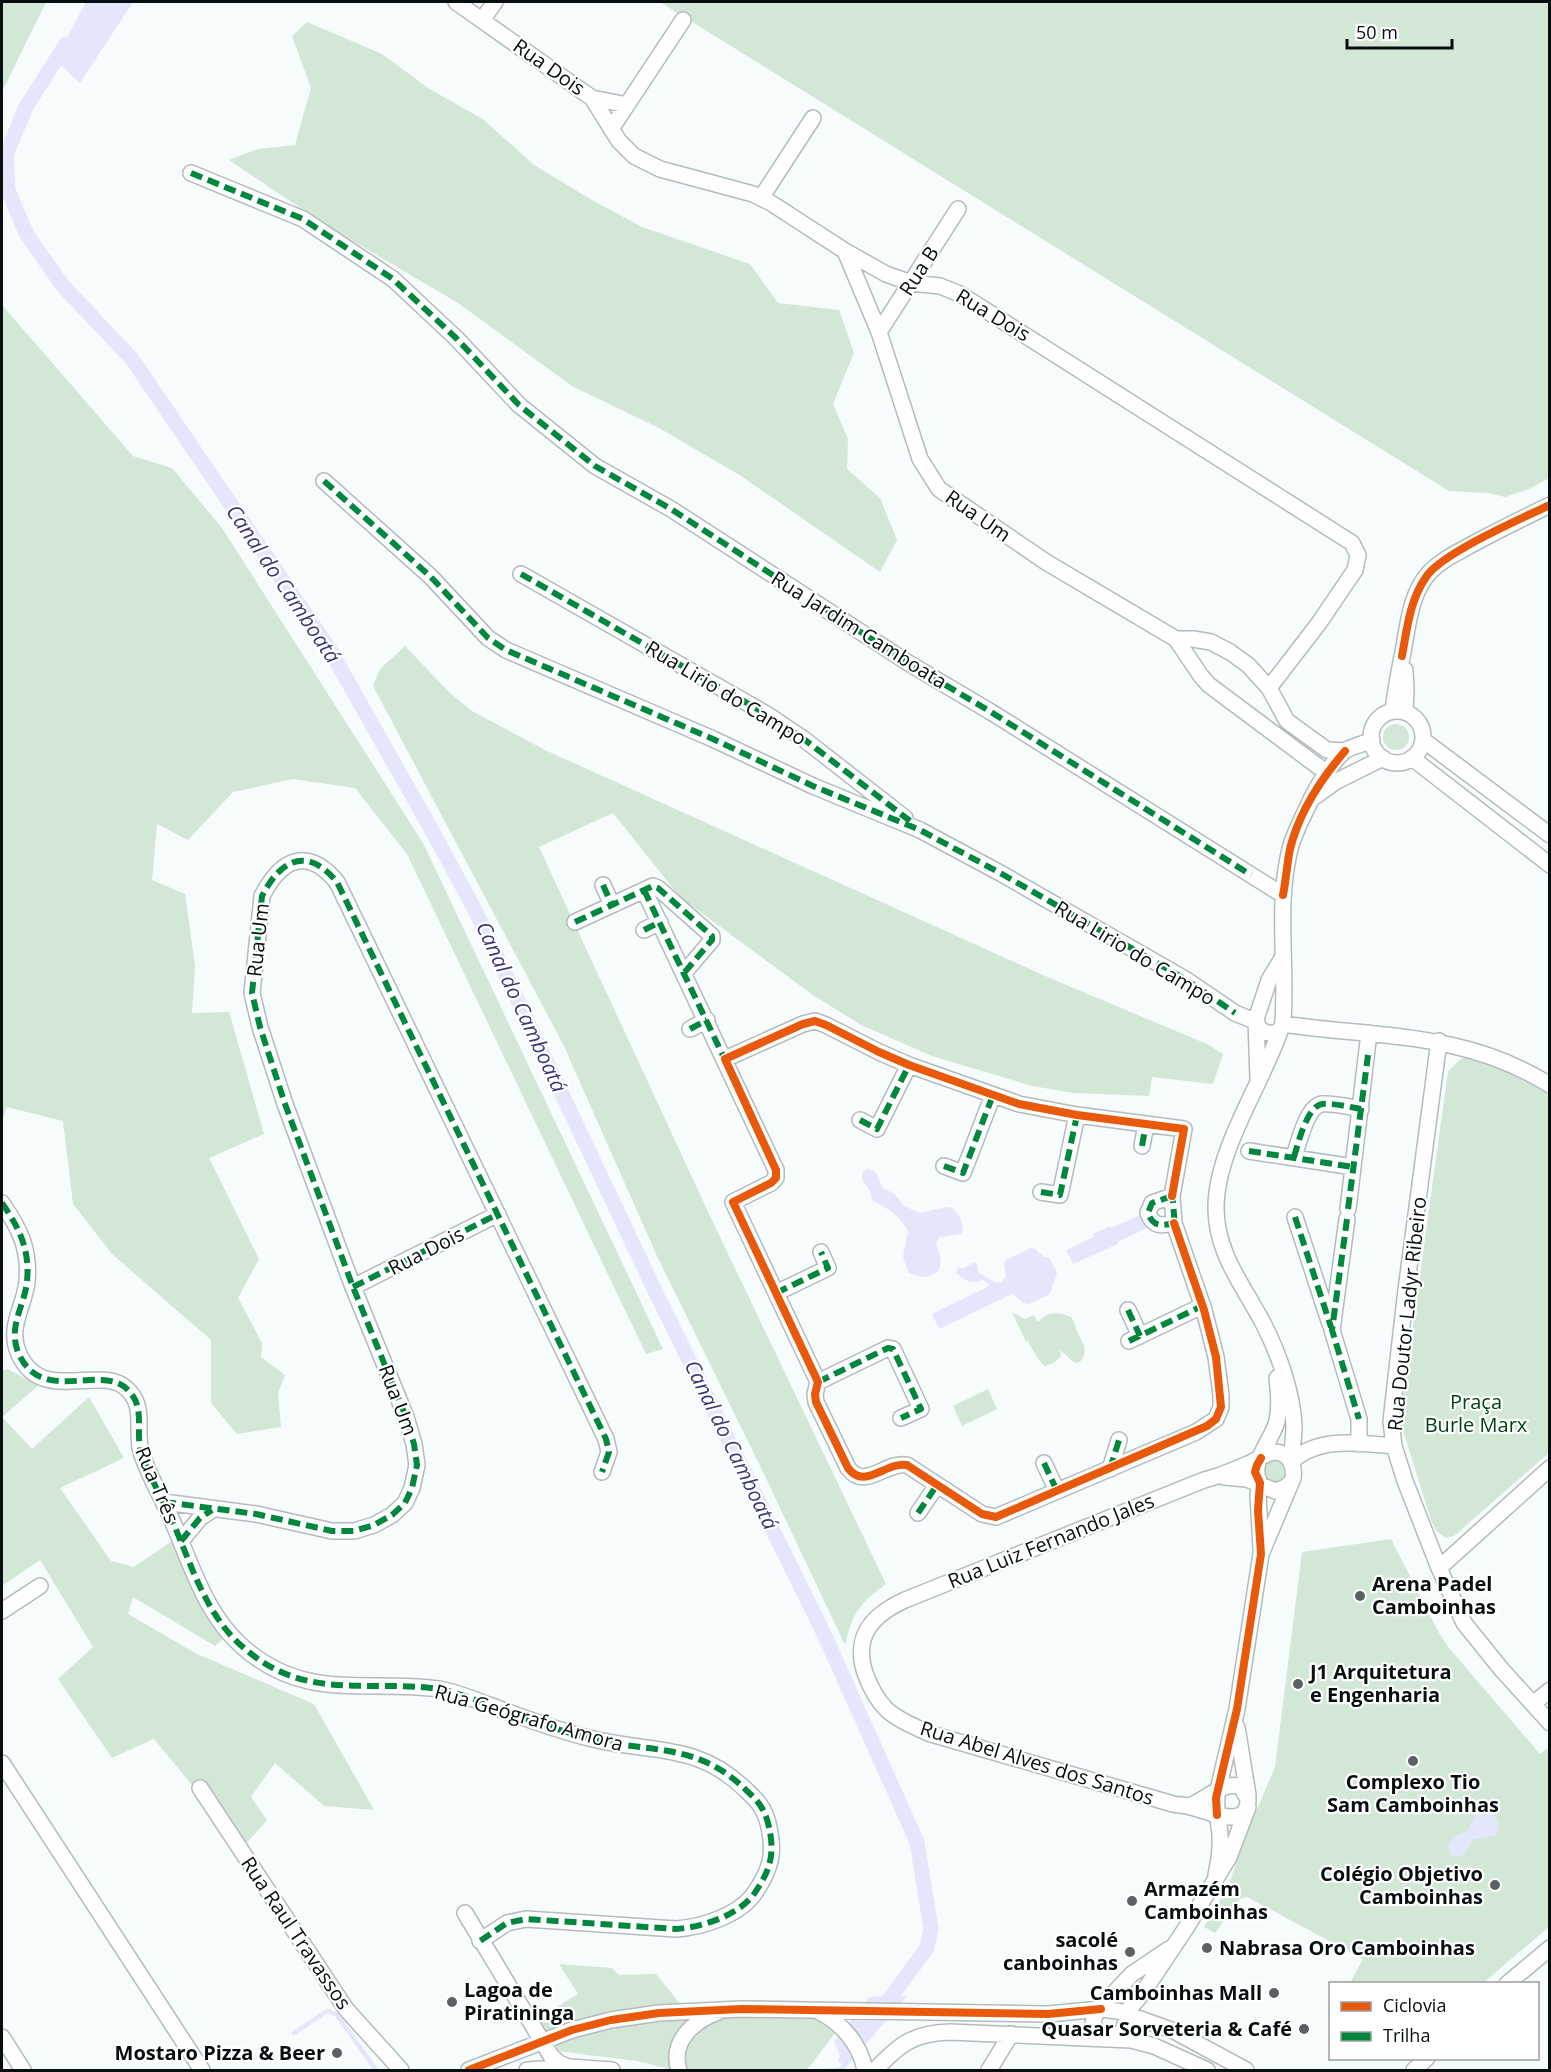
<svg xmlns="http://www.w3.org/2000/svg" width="1551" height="2072" font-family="'Open Sans',sans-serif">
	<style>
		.green { fill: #d2e7d5 }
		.water { fill: #e4e6fc }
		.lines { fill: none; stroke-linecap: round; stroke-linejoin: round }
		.stream { stroke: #e4e6fc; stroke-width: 4.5 }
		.canal { stroke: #e4e6fc; stroke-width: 15 }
		.minor-casing { stroke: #b4bbbc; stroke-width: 18 }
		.minor { stroke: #fefefe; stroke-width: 15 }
		.quiet { stroke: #00873e; stroke-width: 6; stroke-dasharray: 12 6; stroke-linecap: butt }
		.cycleway-casing { stroke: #fff; stroke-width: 11 }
		.cycleway { stroke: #e8590c; stroke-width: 8 }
		.poi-dot { fill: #5b6162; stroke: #fff; stroke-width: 2 }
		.labels { text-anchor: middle; stroke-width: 4.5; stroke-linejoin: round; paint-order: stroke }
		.street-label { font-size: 20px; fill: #070e10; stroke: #fff }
		.park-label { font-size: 20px; fill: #004412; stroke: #fff }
		.poi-label { font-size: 20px; font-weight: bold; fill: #070e10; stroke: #fff; text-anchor: start }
		.water-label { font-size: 21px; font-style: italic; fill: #3d3875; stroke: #fff }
	</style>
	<rect width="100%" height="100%" fill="#f6fbfb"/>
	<path class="green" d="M2,2H46L2,92Z
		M660,2H1549V478L1529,489L1505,497L1488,493L1449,491Z
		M307,22L382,54L428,88L484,120L534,165L590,199L642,227L750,264L778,303L839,310L854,353L833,404L848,439L847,469L880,498L897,540L880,572L741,476L661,429L572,386L458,303L324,224L229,160L258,149L295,145L311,88L292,36Z
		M2,305L133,456L172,468L222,528L423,843L663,1349L646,1354L407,854L355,788L293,779L233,792L188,840L157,824L152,880L185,894L195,966L192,1013L229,1012L264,1134L209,1158L259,1259L238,1298L262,1343L261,1357L285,1375L278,1393L281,1427L237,1434L211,1403V1340L112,1254L73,1204L63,1121L7,1107L2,1122Z
		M405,646L450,693L472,711L545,750L1052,979L1207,1044L1223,1054L1213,1084L1152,1077L1149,1096L1074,1093L1032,1086L932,1056L861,1025L813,995L680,897L613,813L539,847L710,1216L886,1584C859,1604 853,1612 845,1645L763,1472L657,1256L563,1044L373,686L380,669Z
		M1383 737a13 13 0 1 1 26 0a13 13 0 1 1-26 0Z
		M1473,1054L1549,1093V1453L1454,1536L1446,1538L1436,1531L1431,1520L1400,1421L1448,1071L1461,1059Z
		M1012,1312L1025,1319L1034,1315L1038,1322C1047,1311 1060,1311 1072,1318C1074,1321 1074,1325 1076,1328C1080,1342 1091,1348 1080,1362L1075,1363L1060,1350L1061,1356L1054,1363L1045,1366C1040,1363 1030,1346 1028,1341L1026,1342Z
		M7,1369L39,1385L2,1417L32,1449L89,1397L124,1458L60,1488L111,1561L134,1567L172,1541L208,1597L227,1636L215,1646L133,1597L128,1614L195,1653L314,1704L374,1810L324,1806L275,1763L251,1797L267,1820L243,1847L154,1739L112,1758L58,1679L93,1647L40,1560L2,1586V1371Z
		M988,1389L997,1409L962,1426L953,1406Z
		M1277,1459L1285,1464L1287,1477L1281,1484L1267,1483L1261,1469L1265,1462Z
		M1391,1539L1439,1633L1449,1648L1540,1754L1549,1747V1927L1482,1984L1350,1983L1363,1959L1247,1897L1240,1899L1215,1933L1204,1927L1228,1887L1242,1845L1275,1767L1302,1552Z
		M559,1964L612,1968L619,1975L656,1974L686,2011H852L807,2070H673L637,2061L556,2051L537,2019L578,1994Z"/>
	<path class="water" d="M86,2H133L80,83L55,60Z
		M868,1169L875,1171L883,1188L895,1194L904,1206L920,1213L946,1207L952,1208L959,1215L963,1227L961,1234L940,1237L936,1242L941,1261L939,1270C929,1279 921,1278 909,1273L903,1257L908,1231C902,1218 885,1206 873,1201C871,1198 871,1195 870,1192C867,1182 859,1183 863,1171Z
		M1141,1215L1147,1228L1118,1242V1244L1073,1264L1066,1250L1094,1237L1093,1234L1110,1226L1111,1228Z
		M1031,1248L1035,1249L1044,1257H1049L1057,1273L1050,1294L1029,1304L1023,1303L1012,1294L939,1329L932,1314L987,1287L989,1285L984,1280C972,1284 965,1281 956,1273L958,1267L963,1268L976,1262L979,1273L996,1283L1001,1282L1006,1276L1004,1263L1006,1260Z
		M1485,1809C1495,1812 1497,1818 1499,1828L1495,1836L1474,1839L1463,1855L1457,1857L1451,1854L1448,1847L1452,1838L1468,1830L1476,1814Z
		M907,1996L844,2070H816L840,2067L842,2064L838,2060L840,2056L834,2042L869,1997Z"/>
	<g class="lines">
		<path class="stream" d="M294,2033L327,2011L336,2014L376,2070"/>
		<path class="canal" d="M66,44L26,107L6,155L8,190L27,235L63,286L132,359L330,650L430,827L475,910L656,1293L824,1634L917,1842L931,1929L927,1948L880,2012"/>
		<g class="minor-casing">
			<path id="minor" d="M456,2L592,98L619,141L634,156L660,169L753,194L771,203L845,251L886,274L911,283L940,286L960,294L1352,543L1358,555L1355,570L1319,623L1269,688
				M482,20L495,2
				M592,98L627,105
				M611,129L683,20
				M191,173L303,219L393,279L456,338L519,405L595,466L671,509L910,664L991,712L1283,895
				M761,198L813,118
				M845,251L879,332L920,459L939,489L1046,562L1176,639L1201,676L1209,685L1327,773
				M879,332L958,209
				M324,481L431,577L488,638L506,650L713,739L813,786L920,830L1002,874L1185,979L1235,1013L1257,1022
				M521,574L768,715L805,740L905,818
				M1176,639H1193L1211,642L1230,652L1248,665L1269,688L1287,721L1327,750L1345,751
				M1405,670L1406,690L1405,712
				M1393,711C1395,691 1399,672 1403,652C1408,626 1410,594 1429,573C1440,561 1456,553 1471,545C1497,531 1523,518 1550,505
				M1371 737a26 26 0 1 1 52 0a26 26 0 1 1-52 0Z
				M1423,740L1550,835
				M1412,758L1550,865
				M1316,796L1335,782L1383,758
				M603,885L612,905
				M644,890L776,1170V1178L771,1183L733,1202L818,1382L815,1394L816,1402L848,1468C865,1491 886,1461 907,1465L982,1514L996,1517L1196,1432L1216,1419L1221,1407V1395L1216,1357L1204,1310L1174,1223L1172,1196L1184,1129L1077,1115L1019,1104L909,1065L879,1052L826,1025L815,1021L803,1024L725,1059
				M575,922L653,886L658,888L712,936V940L684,973
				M644,930L660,922
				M1283,1024C1378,1038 1464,1031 1550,1085
				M1257,1025C1264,1036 1282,1037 1283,1021C1287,964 1276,905 1290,849C1294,834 1301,820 1308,806C1314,792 1333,759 1346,750C1353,746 1364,744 1372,740
				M1281,1028C1263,1083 1216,1149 1216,1208C1216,1254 1244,1286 1264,1325C1279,1354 1292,1392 1294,1425C1294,1437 1292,1450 1291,1462
				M690,1029L707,1020
				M1439,1041L1406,1290L1391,1421L1394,1446L1405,1481L1439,1568L1464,1623L1502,1670L1550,1723
				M1258,1079L1256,1019L1269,980L1283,957
				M860,1120L877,1129L909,1065
				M1142,1146L1146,1124
				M1249,1151L1353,1167
				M1294,1157C1298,1144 1307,1106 1322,1104C1334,1103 1349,1107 1361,1109
				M944,1166L963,1173L993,1095
				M1041,1192L1060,1195L1077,1115
				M1172,1196L1152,1203L1148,1213C1153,1227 1162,1226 1174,1223
				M2,1203C20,1229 30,1250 27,1282C24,1307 8,1326 18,1352C41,1407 102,1362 128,1390C146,1408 135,1429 141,1452C148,1474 161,1496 171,1518C191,1563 205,1615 244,1648C306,1702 367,1679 439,1689C456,1692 473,1699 489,1705C522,1717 555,1730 589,1738C650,1754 697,1741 747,1791C758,1801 764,1808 768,1823C775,1851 772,1867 756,1891C741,1915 703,1927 676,1929L526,1919L507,1923L480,1941
				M1348,1209L1369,1033
				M1295,1217L1330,1324
				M1347,1219L1332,1330L1359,1419V1444
				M353,1287L498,1214
				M776,1293L828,1268L821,1252
				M1128,1310L1140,1336
				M1129,1341L1202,1306
				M818,1382L888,1348L893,1349L921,1409L901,1418
				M1291,1462C1318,1436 1360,1443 1394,1446
				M1044,1463L1057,1491
				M1110,1469L1119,1440
				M1224,1477L1247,1479L1275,1491L1286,1487L1290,1483
				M1260,1483C1248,1464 1272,1441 1277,1421C1280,1407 1279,1393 1277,1378
				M1260,1483L1258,1495L1261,1549
				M164,1502L256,1514L332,1531H354L374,1525L392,1515L405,1503L412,1488L417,1465L414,1444L406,1417L353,1287L285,1104L260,1027L252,993L262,896C281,859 307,846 337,882L606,1439L609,1452L602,1472
				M918,1513L937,1485
				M181,1541L200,1518L212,1510
				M1439,1568L1550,1468
				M2,1611L40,1586
				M1533,1704L1550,1690
				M1237,1727L1248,1795
				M2,1763L202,2070
				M200,1788L346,2009L401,2070
				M1189,1806C1206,1800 1223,1780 1241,1787L1248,1799C1248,1833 1205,1809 1187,1806C1183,1805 1177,1805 1173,1804L928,1733C914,1726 899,1721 887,1710C877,1700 870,1687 865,1673C853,1636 872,1615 905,1600L1204,1480C1221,1476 1236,1469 1252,1462C1259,1459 1266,1453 1274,1452C1289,1452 1295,1465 1293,1478L1261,1554L1237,1709L1218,1790C1214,1806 1219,1820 1220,1835C1221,1849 1219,1861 1216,1875
				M465,1913L551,2056L559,2063L569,2067
				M1507,1984L1550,1948
				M818,2011C842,2023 860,2044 865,2070
				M2,2037L23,2070
				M1101,2038L1096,2032L1093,2023L1096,2012L1132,1974L1169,1949
				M1111,2039L1123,2031L1129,2009L1142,1994L1186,1928L1229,1857L1248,1807
				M469,2070L572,2030L611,2020L659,2013L741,2009L1048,2014L1101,2009L1118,2011L1174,2031L1246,2070
				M527,2070L569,2067L612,2070
				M679,2070C670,2042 693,2021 718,2012
				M875,2070C900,2044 913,2033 950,2032L1131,2040L1154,2046L1207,2070
				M989,2070L1011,2034
				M1414,2070L1427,2058"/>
		</g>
		<use href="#minor" class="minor"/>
		<path class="quiet" d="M191,173L303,219L393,279L456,338L519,405L595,466L671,509L910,664L991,712L1251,875
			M324,481L431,577L488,638L506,650L713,739L813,786L920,830L1002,874L1185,979L1235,1013
			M521,574L768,715L805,740L910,821
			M603,885L612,905
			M644,890L726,1062
			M575,922L653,886L658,888L712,936V940L684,973
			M644,930L660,922
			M690,1029L707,1020
			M860,1120L877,1129L909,1065
			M1142,1146L1146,1124
			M1249,1151L1353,1167
			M1294,1157C1298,1144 1307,1106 1322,1104C1334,1103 1349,1107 1361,1109
			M944,1166L963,1173L993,1095
			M1172,1191L1175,1226
			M1041,1192L1060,1195L1077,1115
			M1172,1196L1152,1203L1148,1213C1153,1227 1162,1226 1174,1223
			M2,1203C20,1229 30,1250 27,1282C24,1307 8,1326 18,1352C41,1407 102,1362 128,1390C146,1408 135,1429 141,1452C148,1474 161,1496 171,1518C191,1563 205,1615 244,1648C306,1702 367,1679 439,1689C456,1692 473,1699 489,1705C522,1717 555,1730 589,1738C650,1754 697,1741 747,1791C758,1801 764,1808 768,1823C775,1851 772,1867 756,1891C741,1915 703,1927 676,1929L526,1919L507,1923L480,1941
			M1348,1209L1368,1055
			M1295,1217L1331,1327
			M1347,1219L1332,1330L1359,1419
			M353,1287L498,1214
			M776,1293L828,1268L821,1252
			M1128,1310L1140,1336
			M1129,1341L1202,1306
			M818,1382L888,1348L893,1349L921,1409L901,1418
			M1044,1463L1057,1491
			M1110,1469L1119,1440
			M164,1502L256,1514L332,1531H354L374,1525L392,1515L405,1503L412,1488L417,1465L414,1444L406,1417L353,1287L285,1104L260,1027L252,993L262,896C281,859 307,846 337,882L606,1439L609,1452L602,1472
			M918,1513L937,1485
			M181,1541L200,1518L212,1510"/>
		<g class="cycleway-casing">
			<path id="cycleway" d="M1402,656C1407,628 1410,600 1426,577C1442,553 1522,518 1550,505
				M1283,895C1286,880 1287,864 1290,849C1299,812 1321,779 1345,751
				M1172,1196L1184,1129L1077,1115L1019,1104L909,1065L879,1052L826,1025L815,1021L803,1024L725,1059L776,1170V1178L771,1183L733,1202L818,1382L815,1394L816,1402L848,1468C865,1491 886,1461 907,1465L982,1514L996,1517L1207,1426L1216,1419L1221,1407L1216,1357L1204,1310L1174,1223
				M1217,1815L1216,1798L1237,1709L1261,1554L1258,1510L1260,1483L1255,1472L1257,1465L1261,1458
				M469,2070L572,2030L611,2020L659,2013L741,2009L1048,2014L1101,2009"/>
		</g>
		<use href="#cycleway" class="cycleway"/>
	</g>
	<g class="poi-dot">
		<circle cx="1360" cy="1596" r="6"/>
		<circle cx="1298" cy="1684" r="6"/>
		<circle cx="1413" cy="1761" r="6"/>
		<circle cx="1495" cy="1885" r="6"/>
		<circle cx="1132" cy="1901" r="6"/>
		<circle cx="1207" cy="1948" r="6"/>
		<circle cx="1130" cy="1952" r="6"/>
		<circle cx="1274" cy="1993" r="6"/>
		<circle cx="452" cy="2002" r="6"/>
		<circle cx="1304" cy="2029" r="6"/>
		<circle cx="337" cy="2053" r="6"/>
	</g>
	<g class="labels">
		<g class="street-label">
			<text transform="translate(549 67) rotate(35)" y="7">Rua Dois</text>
			<text transform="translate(919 271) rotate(-57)" y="7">Rua B</text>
			<text transform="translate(993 315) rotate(31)" y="7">Rua Dois</text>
			<text transform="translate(978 516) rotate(35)" y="7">Rua Um</text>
			<text transform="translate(859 630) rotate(32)" y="7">Rua Jardim Camboata</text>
			<text transform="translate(726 693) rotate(31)" y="7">Rua Lirio do Campo</text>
			<text transform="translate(258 940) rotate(-84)" y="7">Rua Um</text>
			<text transform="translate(1135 953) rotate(31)" y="7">Rua Lirio do Campo</text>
			<text transform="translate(426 1251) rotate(-27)" y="7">Rua Dois</text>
			<text transform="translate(1407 1314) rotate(-84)" y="7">Rua Doutor Ladyr Ribeiro</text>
			<text transform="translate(398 1400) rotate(69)" y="7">Rua Um</text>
			<text transform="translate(157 1485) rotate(67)" y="7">Rua Três</text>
			<text transform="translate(1051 1541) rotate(-22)" y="7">Rua Luiz Fernando Jales</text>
			<text transform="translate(529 1718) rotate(16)" y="7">Rua Geógrafo Amora</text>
			<text transform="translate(1037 1763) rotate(17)" y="7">Rua Abel Alves dos Santos</text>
			<text transform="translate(296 1933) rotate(56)" y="7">Rua Raul Travassos</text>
		</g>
		<g class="park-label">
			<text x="1476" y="1409">Praça<tspan x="1476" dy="23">Burle Marx</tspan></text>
		</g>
		<g class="poi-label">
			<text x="1372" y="1591">Arena Padel<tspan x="1372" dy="23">Camboinhas</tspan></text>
			<text x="1310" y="1679">J1 Arquitetura<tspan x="1310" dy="23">e Engenharia</tspan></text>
			<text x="1413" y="1789" text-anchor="middle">Complexo Tio<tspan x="1413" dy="23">Sam Camboinhas</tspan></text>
			<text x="1483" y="1881" text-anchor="end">Colégio Objetivo<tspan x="1483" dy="23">Camboinhas</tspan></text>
			<text x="1144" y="1896">Armazém<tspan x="1144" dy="23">Camboinhas</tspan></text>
			<text x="1118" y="1947" text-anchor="end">sacolé<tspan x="1118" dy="23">canboinhas</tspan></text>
			<text x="1219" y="1955">Nabrasa Oro Camboinhas</text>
			<text x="464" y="1997">Lagoa de<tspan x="464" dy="23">Piratininga</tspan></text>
			<text x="1262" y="2000" text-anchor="end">Camboinhas Mall</text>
			<text x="1292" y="2036" text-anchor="end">Quasar Sorveteria &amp; Café</text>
			<text x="325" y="2060" text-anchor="end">Mostaro Pizza &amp; Beer</text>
		</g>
		<g class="water-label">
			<text transform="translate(283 584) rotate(56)" y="7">Canal do Camboatá</text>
			<text transform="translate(521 1007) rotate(65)" y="7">Canal do Camboatá</text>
			<text transform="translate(731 1445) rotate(64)" y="7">Canal do Camboatá</text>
		</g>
	</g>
	<rect width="1551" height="2072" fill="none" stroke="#070e10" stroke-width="6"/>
	<rect x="1329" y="1982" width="210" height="78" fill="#ffffff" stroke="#9c9f9f" stroke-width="1.5"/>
	<rect x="1341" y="2002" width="30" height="9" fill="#e8590c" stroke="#9c9f9f" stroke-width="1.5"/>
	<text x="1383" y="2012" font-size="18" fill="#070e10">Ciclovia</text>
	<rect x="1341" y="2032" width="30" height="9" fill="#00873e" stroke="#9c9f9f" stroke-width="1.5"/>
	<text x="1383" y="2042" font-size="18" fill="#070e10">Trilha</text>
	<path d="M1347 39v9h105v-9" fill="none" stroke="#070e10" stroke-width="3"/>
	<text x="1356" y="39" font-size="18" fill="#070e10" stroke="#ffffff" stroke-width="4.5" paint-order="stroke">50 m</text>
</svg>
